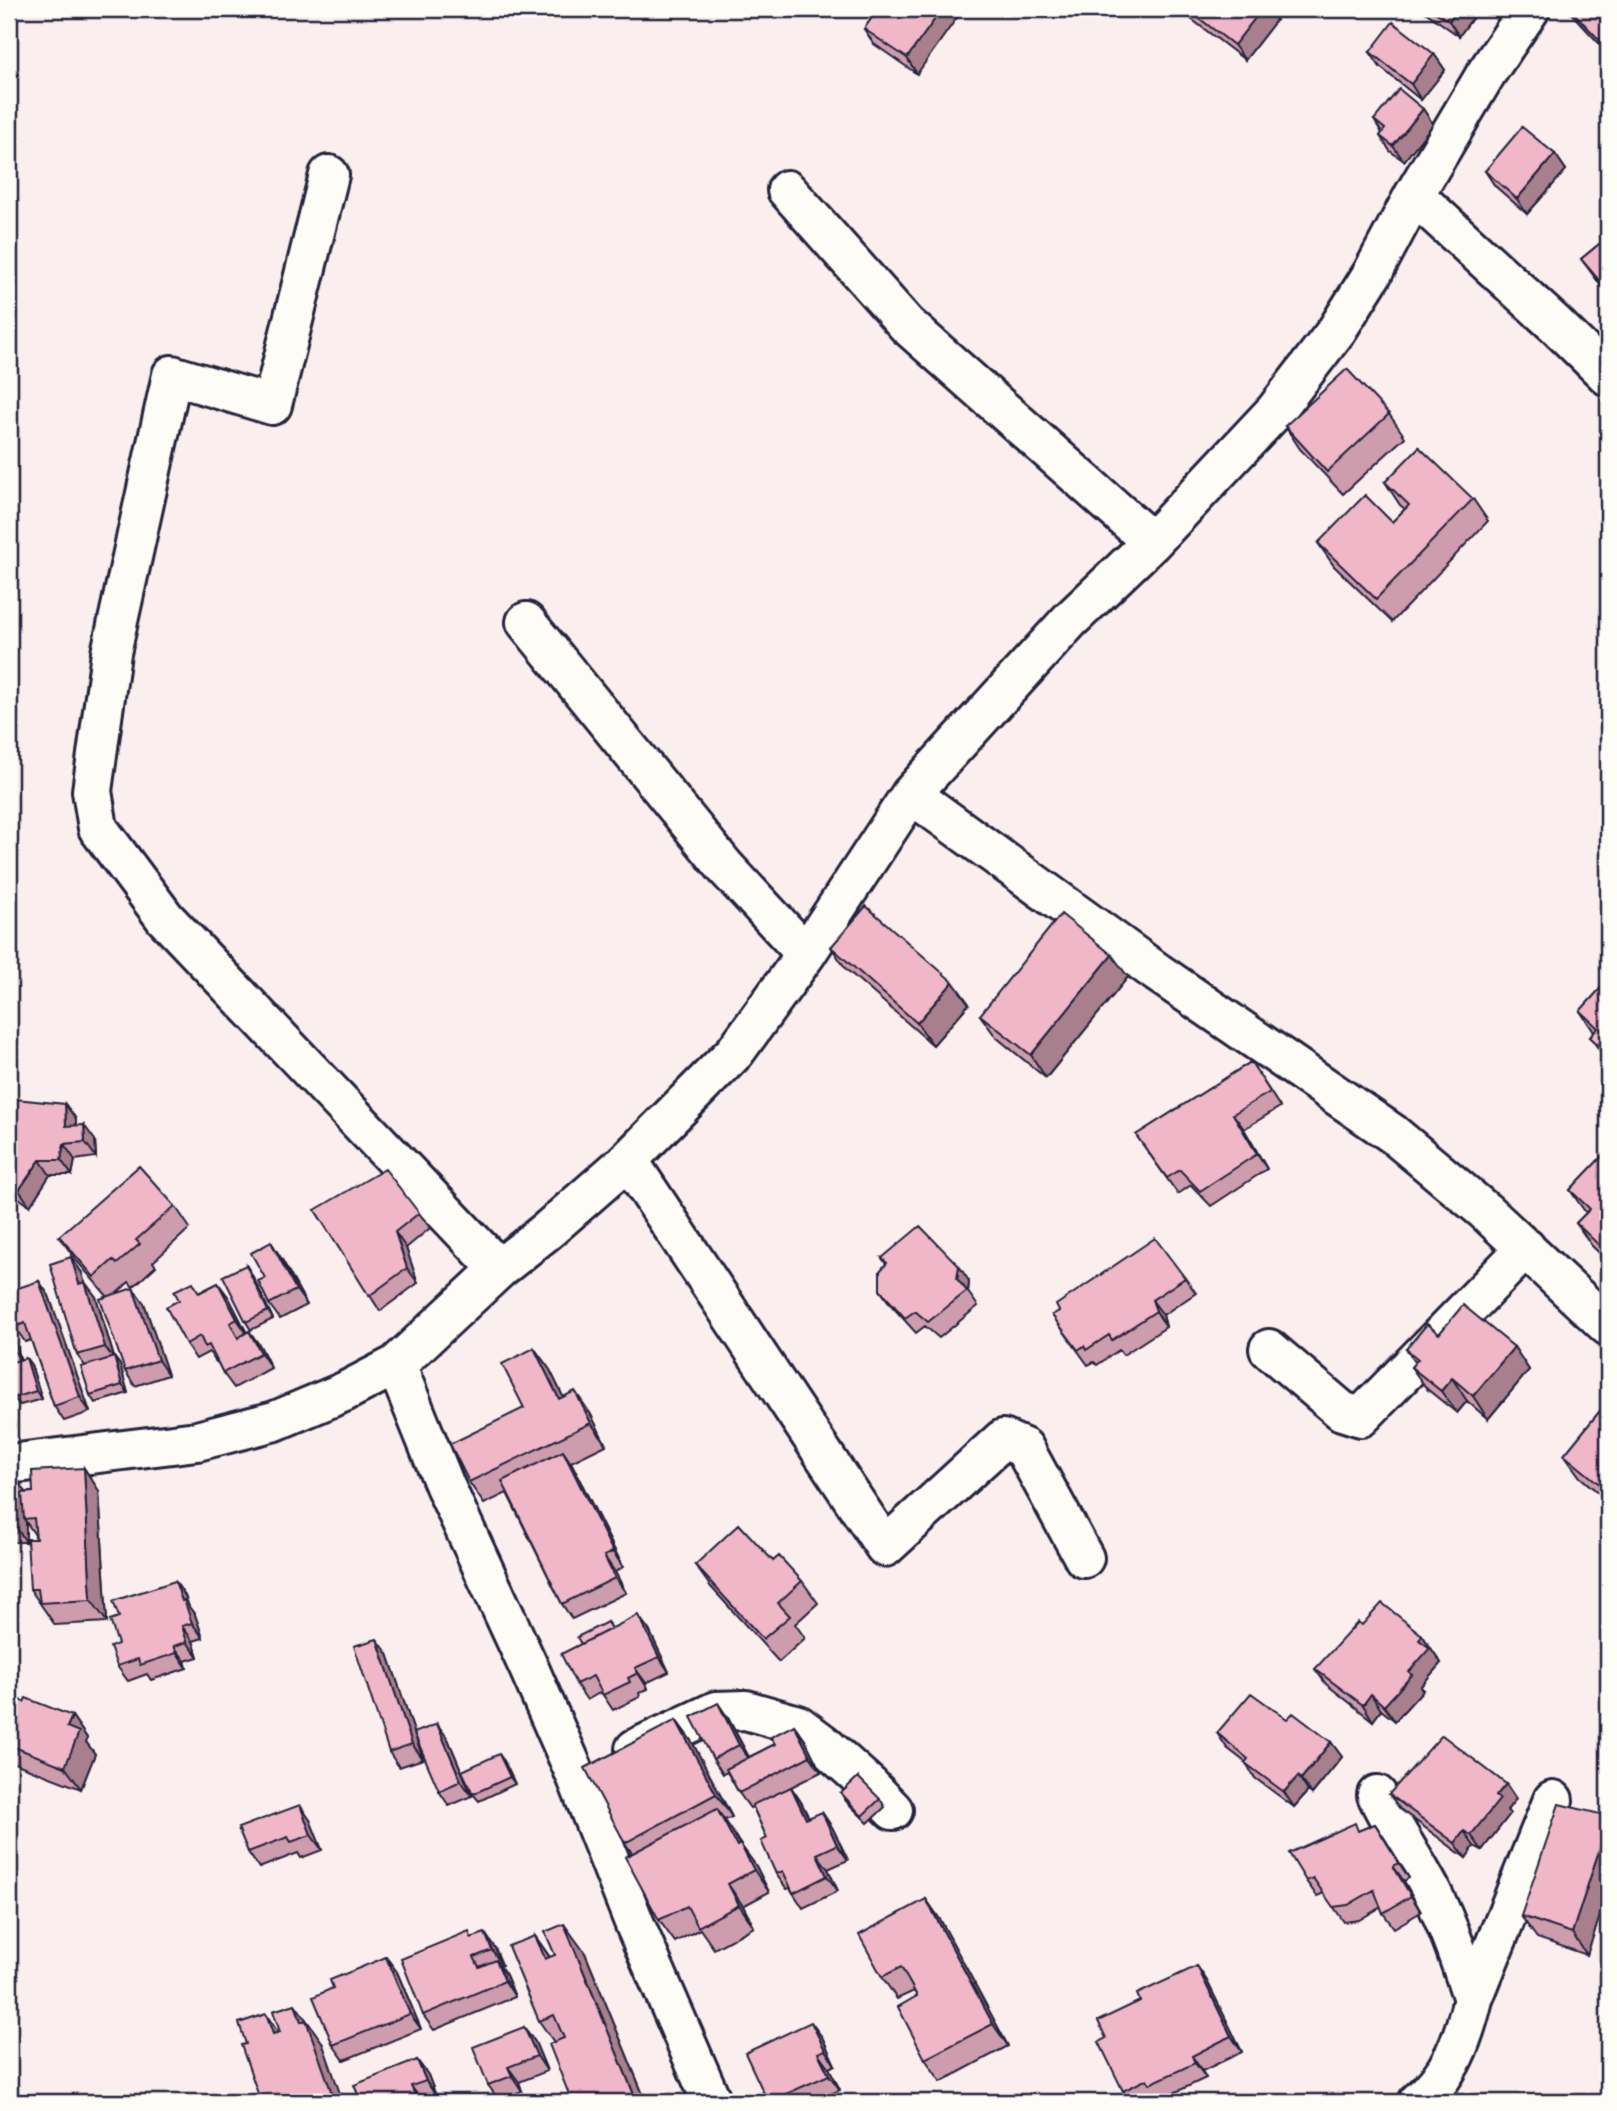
<svg xmlns="http://www.w3.org/2000/svg" width="1617" height="2111" font-family="'Indie Flower',sans-serif">
	<style>
		.lines { fill: none; stroke-linecap: round; stroke-linejoin: round }
		.minor-casing { stroke: #22223b; stroke-width: 44 }
		.minor { stroke: #fdfcf7; stroke-width: 38 }
		.wall { fill: #ce9dad; stroke: #22223b; stroke-width: 2 }
		.shaded-wall { fill: #a8808d; stroke: #22223b; stroke-width: 2 }
		.building { fill: #f0b7c9; stroke: #22223b; stroke-width: 2 }
	</style>
	<rect width="100%" height="100%" fill="#faeeee"/>
	<filter id="ink" filterUnits="userSpaceOnUse"><feTurbulence type="fractalNoise" baseFrequency=".0143" numOctaves="2"/><feDisplacementMap in="SourceGraphic" scale="14" xChannelSelector="R" yChannelSelector="G"/><feConvolveMatrix kernelMatrix="1 2 1 2 8 2 1 2 1" color-interpolation-filters="sRGB"/></filter>
	<g filter="url(#ink)">
		<g class="lines">
			<g class="minor-casing">
				<path id="minor" d="M329,175L272,405L172,375L111,653L92,791L98,828L165,918L499,1269
					M787,190L907,325L1152,542
					M1414,195L1555,324L1608,376
					M526,622L725,867L806,954
					M911,794L1158,973L1393,1134L1485,1211L1608,1326
					M628,1160L885,1547L1003,1439L1024,1448L1084,1558
					M1269,1349L1342,1411L1361,1417L1526,1248
					M396,1365L445,1486L528,1666L577,1778L636,1927L712,2102
					M9,1464L197,1441L275,1421L344,1392L396,1365L499,1269L548,1230L628,1160L735,1052L806,954L911,794L1070,620L1152,542L1275,411L1337,330L1372,274L1414,195L1487,72L1530,9
					M635,1749L716,1711L746,1710L798,1725L822,1743L870,1786L893,1810
					M1377,1795C1393,1829 1415,1860 1432,1893C1449,1927 1461,1963 1473,1999
					M1418,2102C1450,2077 1464,2037 1473,1999L1553,1800"/>
			</g>
			<use href="#minor" class="minor"/>
		</g>
		<path class="wall" d="M878,9L917,74L874,44L864,29Z
			M1178,9H1268L1276,20L1245,60Z
			M1421,9H1479L1459,36Z
			M1567,9H1608V53Z
			M1370,52L1434,54L1445,70L1421,100L1380,67Z
			M1423,109L1433,124L1404,161L1390,151L1380,136L1382,133L1374,120Z
			M1555,154L1566,170L1527,214L1495,186L1485,171Z
			M1608,229V295L1581,259L1604,240Z
			M1389,414L1405,437L1343,494L1300,449L1285,426Z
			M1385,482L1473,499L1488,521L1392,622L1334,566L1318,543L1392,522L1405,509L1400,505Z
			M831,947L953,982L969,1004L933,1045L846,969Z
			M1128,977L1046,1078L996,1037L980,1015Z
			M1608,980V1062L1590,1037L1594,1032L1580,1011Z
			M1251,1062L1280,1107L1244,1129L1267,1169L1211,1206L1191,1185L1178,1194L1136,1135Z
			M65,1104L76,1119V1125L95,1140L96,1157L75,1160L72,1175H50L30,1206L9,1191V1129Z
			M1608,1150V1261L1592,1246L1576,1223L1586,1213L1570,1190Z
			M175,1206L190,1228L153,1262L156,1266L133,1287L129,1282L116,1294L144,1303L168,1375L135,1386L125,1371L108,1297L75,1259L59,1236Z
			M315,1210L419,1213L430,1228L406,1248L418,1283L380,1311Z
			M271,1242L281,1258L307,1305L280,1319L269,1304Z
			M71,1257L82,1273L84,1282L96,1297L114,1357L120,1365L128,1393L95,1403L90,1395L85,1366L77,1355Z
			M882,1258L969,1281L968,1292L978,1306L939,1338L925,1326L916,1333L891,1305L880,1290L886,1264Z
			M246,1265L251,1273L273,1319L251,1330L246,1322Z
			M1185,1278L1196,1293L1163,1315L1166,1327L1123,1355L1119,1350L1097,1365L1094,1362L1088,1365L1052,1315Z
			M39,1281L49,1296L90,1412L64,1421L54,1406L31,1340L25,1342L15,1327Z
			M218,1283L229,1298L247,1333L249,1331L260,1346L271,1368L234,1388L223,1373L217,1361L216,1362L209,1352L196,1359L186,1344L200,1292Z
			M9,1321L20,1360L26,1358L31,1365L42,1399L20,1405L14,1398L9,1379Z
			M1439,1334L1514,1347L1529,1370L1488,1419L1467,1401L1457,1413L1427,1389L1411,1367L1415,1362L1406,1349Z
			M534,1348L550,1370L563,1397L590,1413L606,1445L571,1462L623,1567L615,1572L626,1593L572,1619L562,1604L507,1493L484,1504L469,1482L524,1408Z
			M1608,1401V1501L1580,1477L1564,1455Z
			M84,1468L99,1491L107,1622L55,1625L30,1589L35,1535L26,1522V1542H9V1477L26,1492H33Z
			M773,1561L802,1581L818,1603L795,1624L805,1638L779,1662L711,1587L695,1565Z
			M185,1596L189,1607L195,1615L203,1638L193,1641L198,1657L185,1661L187,1668L151,1680L147,1674L128,1681L117,1666L118,1644Z
			M607,1622L612,1628L649,1630L669,1672L646,1683L648,1689L639,1693L640,1697L613,1710L601,1692L587,1700L576,1684L581,1644Z
			M1362,1625L1422,1635L1441,1663L1420,1687L1423,1690L1395,1721L1381,1710L1373,1721L1326,1684L1315,1669Z
			M388,1654L423,1759L399,1767L389,1752Z
			M9,1695L10,1696L24,1702L72,1716L87,1738L86,1742L95,1754L81,1789L9,1761Z
			M728,1718L749,1757L775,1744L794,1725L805,1740L821,1772L791,1787L801,1802L809,1818L832,1827L848,1860L828,1869L838,1891L803,1908L790,1888L787,1889L776,1874L767,1838L753,1807L750,1808L739,1793L727,1772L723,1774L713,1759Z
			M1287,1719L1331,1742L1342,1757L1312,1794L1308,1791L1294,1807L1255,1778L1245,1762L1227,1748L1217,1733Z
			M676,1720L692,1742L732,1817L725,1820L740,1844L756,1866L769,1892L743,1906L754,1927L714,1949L700,1929L675,1942L659,1920L632,1853L625,1843Z
			M437,1724L448,1739L472,1796L449,1806L439,1791Z
			M504,1761L515,1784L479,1801L473,1794Z
			M1506,1784L1516,1799L1507,1810L1510,1814L1482,1850L1474,1846L1466,1858L1400,1809L1389,1794Z
			M841,1793L880,1799L885,1807L868,1823L846,1801Z
			M1608,1816L1587,1955L1537,1938L1521,1916Z
			M310,1820L322,1850L301,1858L298,1853L259,1868L248,1852Z
			M1375,1824L1409,1878L1404,1881L1421,1912L1394,1928L1383,1913L1381,1907L1359,1920L1344,1922L1324,1893L1317,1896L1306,1881L1360,1830Z
			M926,1899L941,1921L1008,2046L941,2082L925,2059L917,1996L914,1991L897,1999L882,1977Z
			M535,1936L550,1957L585,1953L646,2102L554,2042L539,2021Z
			M473,1937L495,1948L502,1965L500,1966L506,1975L515,1997L434,2030L423,2015Z
			M386,1957L397,1972L421,2029L344,2060L333,2045V1988Z
			M1197,1966L1207,1981L1242,2052L1202,2071L1206,2078L1161,2099L1158,2094L1141,2102H1131L1123,2091L1106,2038L1140,2001Z
			M524,2027L535,2042L547,2071L519,2082L522,2091L499,2100L488,2085Z
			M822,2037L835,2065L829,2068L840,2090L813,2102H768Z
			M417,2060L428,2075L436,2096L422,2101L361,2102Z"/>
		<path class="shaded-wall" d="M942,9H963L917,74L907,58Z
			M1262,9H1268L1276,20L1245,60L1234,45Z
			M1457,9H1479L1459,36L1449,21Z
			M1434,54L1445,70L1421,100L1411,84Z
			M1423,109L1433,124L1404,161L1393,146Z
			M1555,154L1566,170L1527,214L1517,199Z
			M1112,955L1128,977L1046,1078L1031,1055Z
			M953,982L969,1004L933,1045L917,1023Z
			M65,1104L76,1119V1141L66,1126Z
			M1233,1114L1244,1129L1267,1169L1257,1154Z
			M84,1125L95,1140L96,1157L85,1142Z
			M64,1144L75,1160L72,1175L61,1160Z
			M40,1160L50,1175L30,1206L19,1190Z
			M395,1232L406,1248L418,1283L407,1268Z
			M271,1242L281,1258L307,1305L296,1290Z
			M71,1257L82,1273L89,1299L79,1284Z
			M246,1265L251,1273L273,1319L268,1311Z
			M959,1266L969,1281L968,1292L957,1279Z
			M39,1281L49,1296L90,1412L80,1397Z
			M85,1282L96,1297L115,1361L114,1357L120,1365L128,1393L122,1385L116,1362L105,1347Z
			M218,1283L229,1298L247,1334L237,1319Z
			M133,1288L144,1303L168,1375L158,1360Z
			M1152,1300L1163,1315L1166,1327L1156,1311Z
			M9,1321L21,1361L10,1345L9,1341Z
			M249,1331L260,1346L271,1368L261,1353Z
			M1514,1347L1529,1370L1488,1419L1473,1396Z
			M534,1348L550,1370L575,1421L559,1399Z
			M26,1358L31,1365L42,1399L36,1391Z
			M1452,1378L1467,1401L1457,1413L1441,1391Z
			M575,1391L590,1413L606,1445L591,1423Z
			M563,1451L573,1466L623,1567L613,1552Z
			M84,1468L99,1491L107,1622L91,1600Z
			M15,1477L26,1492L24,1519L26,1522V1542L16,1527Z
			M604,1556L615,1572L626,1593L615,1578Z
			M175,1581L185,1596L189,1607L195,1615L203,1638L192,1623L182,1601Z
			M638,1615L649,1630L669,1672L659,1657Z
			M182,1626L193,1641L198,1657L187,1642Z
			M1422,1635L1441,1663L1420,1687L1423,1690L1395,1721L1384,1706L1409,1672L1419,1640Z
			M377,1639L388,1654L423,1759L412,1744Z
			M174,1646L185,1661L187,1668L177,1653Z
			M635,1668L646,1683L648,1689L638,1673Z
			M1371,1694L1381,1710L1373,1721L1363,1705Z
			M718,1703L728,1718L750,1760L739,1745Z
			M72,1716L87,1738L86,1742L95,1754L81,1789L65,1767L67,1727Z
			M676,1720L692,1742L732,1817L716,1794Z
			M437,1724L448,1739L472,1796L461,1781Z
			M794,1725L805,1740L821,1772L810,1756Z
			M1331,1742L1342,1757L1312,1794L1301,1779Z
			M499,1754L504,1761L515,1784L510,1777Z
			M1298,1776L1308,1791L1294,1807L1284,1792Z
			M1506,1784L1516,1799L1507,1810L1510,1814L1482,1850L1471,1835L1496,1796Z
			M791,1787L801,1802L817,1835L806,1819Z
			M300,1805L310,1820L322,1850L311,1835Z
			M717,1809L732,1831L753,1868L737,1846Z
			M822,1812L832,1827L848,1860L837,1845Z
			M1608,1823V1892L1587,1955L1572,1933Z
			M1375,1824L1385,1839L1409,1878L1399,1863Z
			M1464,1831L1474,1846L1466,1858L1455,1843Z
			M740,1844L756,1866L769,1892L754,1870Z
			M817,1854L828,1869L838,1891L827,1876Z
			M1393,1866L1404,1881L1421,1912L1411,1896Z
			M728,1884L743,1906L754,1927L739,1905Z
			M926,1899L941,1921L1008,2046L993,2024Z
			M564,1924L585,1953L646,2102H637Z
			M485,1933L495,1948L502,1965L492,1950Z
			M535,1936L555,1965L545,1959Z
			M386,1957L397,1972L421,2029L410,2014Z
			M496,1960L506,1975L515,1997L505,1981Z
			M1197,1966L1207,1981L1242,2052L1231,2036Z
			M295,2004L322,2042L343,2102H335L301,2022Z
			M266,2014L281,2037L273,2034Z
			M811,2022L822,2037L835,2065L825,2050Z
			M524,2027L535,2042L547,2071L537,2056Z
			M818,2053L829,2068L840,2090L829,2075Z
			M1192,2056L1202,2071L1206,2078L1195,2063Z
			M417,2060L428,2075L436,2096L426,2081Z
			M508,2067L519,2082L522,2091L512,2076Z
			M411,2086L422,2101V2102H418Z"/>
		<path class="building" d="M878,9H942L907,58L864,29Z
			M1187,9H1262L1234,45Z
			M1431,9H1457L1449,21Z
			M1570,9H1608V49Z
			M1393,22L1434,54L1411,84L1370,52Z
			M1399,89L1423,109L1393,146L1380,136L1385,129L1374,120Z
			M1522,127L1555,154L1517,199L1485,171Z
			M1608,229V291L1581,259L1604,240L1600,235Z
			M1347,369L1389,414L1327,472L1285,426Z
			M1419,447L1473,499L1376,599L1318,543L1365,495L1392,522L1409,505L1385,482Z
			M866,906L953,982L917,1023L831,947Z
			M1061,914L1112,955L1031,1055L980,1015Z
			M1608,980V1054L1590,1037L1598,1028L1580,1011Z
			M1251,1062L1270,1092L1233,1114L1257,1154L1200,1191L1180,1170L1167,1178L1136,1135Z
			M15,1099L65,1104L66,1126L84,1125L85,1142L64,1144L61,1160H40L19,1190L9,1183V1129L11,1126Z
			M1608,1150V1254L1576,1223L1590,1209L1570,1190Z
			M139,1166L175,1206L136,1240L140,1244L117,1264L113,1260L94,1277L59,1236Z
			M385,1169L419,1213L395,1232L407,1268L369,1296L315,1210Z
			M920,1226L959,1266L957,1279L967,1291L928,1322L915,1311L905,1318L880,1290V1271L887,1263L882,1258Z
			M1155,1238L1185,1278L1152,1300L1156,1311L1112,1340L1109,1335L1086,1350L1084,1346L1078,1350L1052,1315L1059,1311L1056,1305Z
			M271,1242L296,1290L269,1304L258,1281L265,1278L251,1253Z
			M71,1257L79,1284L85,1282L105,1347L77,1355L50,1264Z
			M246,1265L268,1311L246,1322L223,1276Z
			M39,1281L80,1397L54,1406L25,1323L15,1327L9,1310V1291Z
			M193,1282L199,1293L218,1283L237,1319L230,1323L238,1338L249,1331L261,1353L223,1373L209,1345L205,1347L200,1336L186,1344L166,1307L179,1300L174,1291Z
			M133,1288L158,1360L125,1371L100,1299Z
			M1463,1305L1514,1347L1473,1396L1452,1378L1441,1391L1411,1367L1418,1359L1406,1349L1427,1324L1439,1334Z
			M534,1348L559,1399L575,1391L591,1423L469,1482L450,1444L524,1408L502,1364Z
			M114,1357L122,1385L90,1395L81,1367Z
			M26,1358L36,1391L14,1398L9,1379V1363Z
			M1608,1401V1491L1564,1455Z
			M563,1451L613,1552L604,1556L615,1578L562,1604L502,1481Z
			M84,1468L91,1600L40,1603L38,1589H30L27,1539H36L34,1518L24,1519L22,1493L33,1492L32,1471Z
			M9,1477H15L16,1527H9Z
			M739,1524L773,1561L779,1556L802,1581L778,1603L790,1616L763,1639L695,1565Z
			M175,1581L182,1601L184,1600L192,1623L182,1626L187,1642L174,1646L177,1653L140,1665L138,1659L117,1666L110,1647L118,1644L110,1620L119,1617L113,1601Z
			M1382,1603L1422,1635L1419,1640L1430,1648L1409,1672L1412,1675L1384,1706L1371,1694L1363,1705L1315,1669L1358,1622L1362,1625Z
			M638,1615L659,1657L635,1668L638,1673L628,1678L630,1682L603,1695L593,1676L576,1684L561,1654Z
			M607,1622L611,1629L581,1644L577,1637Z
			M377,1639L412,1744L389,1752L354,1646Z
			M1251,1693L1287,1719L1293,1713L1331,1742L1301,1779L1298,1776L1284,1792L1245,1763L1248,1759L1217,1733Z
			M9,1696L24,1702L26,1698L72,1716L67,1727L79,1732L65,1767L9,1745Z
			M718,1703L739,1745L713,1759L691,1717Z
			M676,1720L716,1794L625,1843L585,1768Z
			M437,1724L461,1781L439,1791L414,1733Z
			M794,1725L810,1756L739,1793L726,1769L775,1744L771,1737Z
			M1442,1735L1506,1784L1496,1796L1500,1799L1471,1835L1464,1831L1455,1843L1389,1794Z
			M499,1754L510,1777L473,1794L462,1771Z
			M858,1777L880,1799L862,1816L841,1793Z
			M791,1787L806,1819L822,1812L837,1845L817,1854L827,1876L793,1893L783,1871L776,1874L761,1841L767,1838L752,1805Z
			M1559,1804L1608,1816V1823L1572,1933L1521,1916Z
			M300,1805L311,1835L291,1842L288,1837L248,1852L238,1828Z
			M717,1809L737,1846L740,1844L754,1870L728,1884L739,1905L698,1927L687,1906L659,1920L625,1857Z
			M1355,1823L1358,1831L1375,1824L1399,1863L1393,1866L1411,1896L1383,1913L1374,1890L1348,1905L1333,1907L1313,1878L1306,1881L1289,1853Z
			M926,1899L993,2024L925,2059L898,2007L917,1996L901,1967L882,1977L859,1935Z
			M564,1924L637,2102H572L549,2044L564,2038L554,2015L539,2021L508,1946L535,1936L545,1959L555,1955L545,1932Z
			M469,1931L471,1938L485,1933L492,1950L474,1957L479,1967L496,1960L505,1981L423,2015L401,1959Z
			M386,1957L410,2014L333,2045L313,1997L333,1988L330,1980Z
			M1197,1966L1231,2036L1192,2056L1195,2063L1150,2084L1147,2079L1123,2091L1099,2042L1106,2038L1098,2021L1140,2001L1137,1994Z
			M295,2004L301,2022L306,2020L335,2102H261L241,2045L246,2044L239,2023L266,2014L273,2034L280,2032L273,2011Z
			M811,2022L825,2050L818,2053L829,2075L768,2102L745,2053Z
			M524,2027L537,2056L508,2067L512,2076L488,2085L473,2047Z
			M417,2060L426,2081L411,2086L418,2102H361L354,2085Z
			M914,2095L918,2102H900Z"/>
	</g>
	<rect width="1617" height="2111" fill="none" stroke="#fdfcf7" stroke-width="35"/>
	<rect x="18" y="18" width="1582" height="2076" fill="none" stroke="#22223b" stroke-width="2.5" filter="url(#ink)"/>
</svg>
